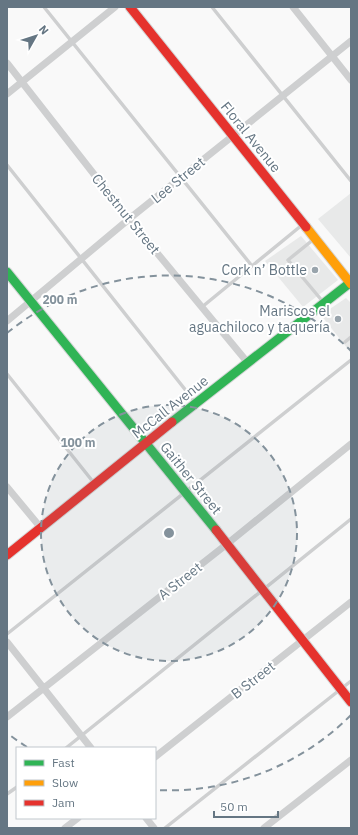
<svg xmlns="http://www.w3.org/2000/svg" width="358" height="835" font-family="'IBM Plex Sans',sans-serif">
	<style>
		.built { fill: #e8e9e9 }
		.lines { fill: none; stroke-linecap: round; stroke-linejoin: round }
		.fast-casing { stroke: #d5d6d7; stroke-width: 11 }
		.slow-casing { stroke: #d5d6d7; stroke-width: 11 }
		.jam-casing { stroke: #d5d6d7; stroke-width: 11 }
		.lane { stroke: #cecfd0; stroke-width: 3.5 }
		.street { stroke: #cecfd0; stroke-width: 7 }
		.fast { stroke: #30b455; stroke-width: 9 }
		.slow { stroke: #ff9f0a; stroke-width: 9 }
		.jam { stroke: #e5322d; stroke-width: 9 }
		.ring { fill: none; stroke: #84929c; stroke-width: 2; stroke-dasharray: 7 5 }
		.poi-dot { fill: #99a4ac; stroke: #fff; stroke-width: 1.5 }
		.labels { text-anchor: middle; stroke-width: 4; stroke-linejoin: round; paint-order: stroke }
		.street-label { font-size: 14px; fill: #657683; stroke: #fff }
		.poi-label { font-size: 14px; fill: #657683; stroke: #fff; text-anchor: end }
		.centre { fill: #84929c; stroke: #fff; stroke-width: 2 }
		.ring-label { font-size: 12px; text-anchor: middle; font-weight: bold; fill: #84929c; stroke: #fff; stroke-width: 4; stroke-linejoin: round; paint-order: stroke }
	</style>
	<rect width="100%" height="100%" fill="#f9f9f9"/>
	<path class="built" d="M351,193V258L318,219Z
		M301,236L338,280L303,307L265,261Z
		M346,298L351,303V353L321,315Z"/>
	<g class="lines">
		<g class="fast-casing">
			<path id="fast" d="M7,272L216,530
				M172,422L351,282"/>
		</g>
		<g class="slow-casing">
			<path id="slow" d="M306,227L351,284"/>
		</g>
		<g class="jam-casing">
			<path id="jam" d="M130,7L306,227
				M216,530L351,702
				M7,555L172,422"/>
		</g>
		<path class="lane" d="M44,7L252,266L302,225
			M212,7L351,181
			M7,165L195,402
			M314,239L288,260L324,303
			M202,307L252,266
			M345,342L351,337
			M7,374L94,483
			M7,634L351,360
			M66,748L351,519
			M7,794L17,787
			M165,828L351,681"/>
		<path class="street" d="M293,7L351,80
			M7,63L129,219L248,363
			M7,94L115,7
			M7,321L129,219L351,41
			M7,487L41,528
			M7,642L91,748
			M7,717L227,544L351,444
			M155,757L351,602
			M146,818L154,828
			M65,828L78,818
			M264,828L351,760"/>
		<use href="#fast" class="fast"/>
		<use href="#slow" class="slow"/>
		<use href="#jam" class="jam"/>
	</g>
	<circle cx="169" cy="533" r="128" fill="#84929c" fill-opacity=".12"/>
	<g class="ring">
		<circle cx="169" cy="533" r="128"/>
		<path d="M351 715A257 257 0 0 1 156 790M27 747A257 257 0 0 1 7 733M7 333A257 257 0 0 1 351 351"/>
	</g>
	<g class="poi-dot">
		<circle cx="315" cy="270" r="4"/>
		<circle cx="338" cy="319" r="4"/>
	</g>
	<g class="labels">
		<g class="street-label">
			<text transform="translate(251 137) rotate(51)" y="5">Floral Avenue</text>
			<text transform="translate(178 180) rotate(-39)" y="5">Lee Street</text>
			<text transform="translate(126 214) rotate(51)" y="5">Chestnut Street</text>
			<text transform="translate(170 407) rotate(-38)" y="5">McCall Avenue</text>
			<text transform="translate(191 478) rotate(51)" y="5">Gaither Street</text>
			<text transform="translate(180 581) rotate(-38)" y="5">A Street</text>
			<text transform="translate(253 680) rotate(-38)" y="5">B Street</text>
		</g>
		<g class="poi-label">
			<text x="307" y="275">Cork n’ Bottle</text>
			<text x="330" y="316">Mariscos el<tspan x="330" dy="16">aguachiloco y taquería</tspan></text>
		</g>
	</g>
	<circle cx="169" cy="533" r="6" class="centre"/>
	<g class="ring-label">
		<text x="60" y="304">200 m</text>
		<text x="78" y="447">100 m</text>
	</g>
	<rect width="358" height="835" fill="none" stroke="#657683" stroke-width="16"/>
	<rect x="16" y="747" width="140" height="72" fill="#ffffff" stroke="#c1c8cd"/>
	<rect x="24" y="760" width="20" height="6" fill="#30b455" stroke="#c1c8cd"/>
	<text x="52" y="767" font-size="12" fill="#657683">Fast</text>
	<rect x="24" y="780" width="20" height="6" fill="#ff9f0a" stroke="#c1c8cd"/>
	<text x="52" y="787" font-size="12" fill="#657683">Slow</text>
	<rect x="24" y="800" width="20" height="6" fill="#e5322d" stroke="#c1c8cd"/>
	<text x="52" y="807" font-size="12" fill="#657683">Jam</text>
	<g transform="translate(36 36) rotate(51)" stroke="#ffffff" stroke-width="3" paint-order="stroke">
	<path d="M0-3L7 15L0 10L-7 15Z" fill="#657683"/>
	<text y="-6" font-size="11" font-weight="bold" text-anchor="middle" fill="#657683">N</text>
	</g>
	<path d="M214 811v6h64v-6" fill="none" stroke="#657683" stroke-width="2"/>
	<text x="220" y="811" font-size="12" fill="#657683" stroke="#ffffff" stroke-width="3" paint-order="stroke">50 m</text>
</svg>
